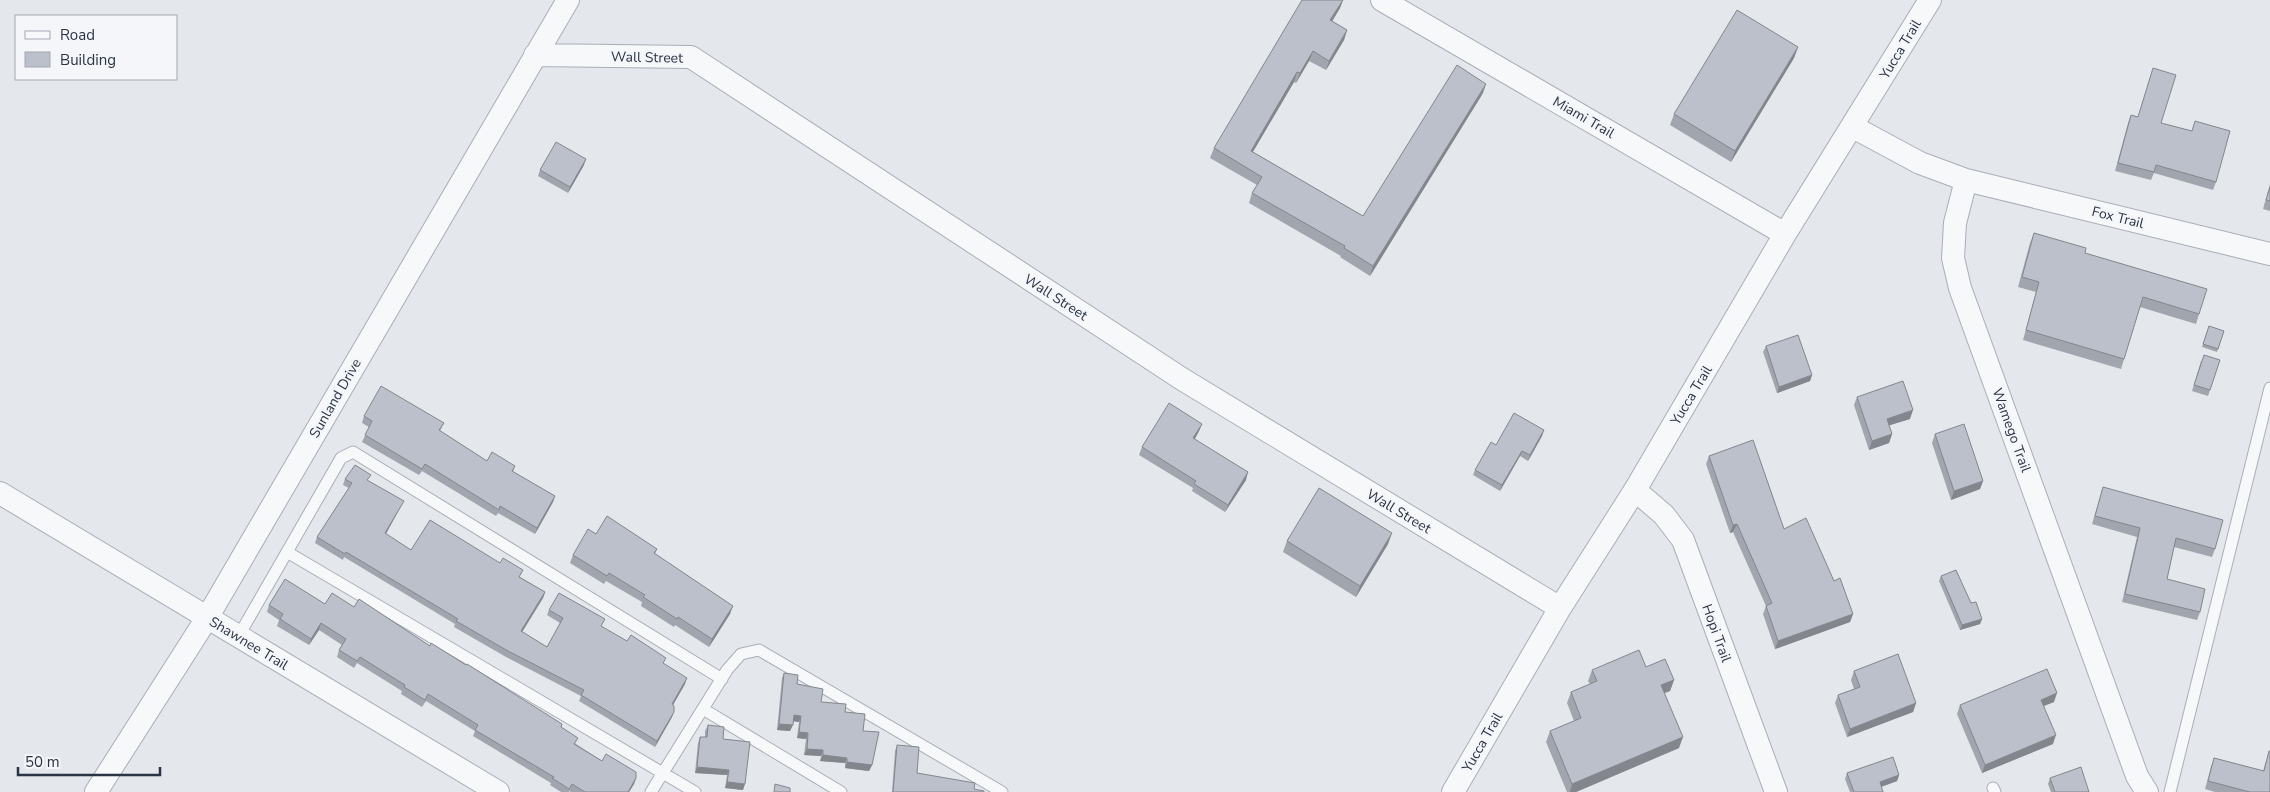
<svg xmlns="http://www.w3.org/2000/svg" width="2270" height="792" font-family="'Nunito Sans',sans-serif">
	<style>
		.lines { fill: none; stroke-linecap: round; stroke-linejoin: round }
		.service-casing { stroke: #a9aeb7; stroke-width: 13 }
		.minor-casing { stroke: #a9aeb7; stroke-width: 24 }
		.service { stroke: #f7f8fa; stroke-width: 11 }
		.minor { stroke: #f7f8fa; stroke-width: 22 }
		.wall { fill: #a1a5ae }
		.shaded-wall { fill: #83868d }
		.building { fill: #bbc0ca; stroke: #83868d }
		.labels { text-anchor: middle; stroke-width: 5; stroke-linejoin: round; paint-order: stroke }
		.street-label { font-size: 14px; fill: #2b3445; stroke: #f4f6f9 }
	</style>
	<rect width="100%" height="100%" fill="#e4e7ec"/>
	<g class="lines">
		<g class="service-casing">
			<path id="service" d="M287,552L695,792
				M238,637L341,458L353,452L722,679
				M703,709L841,792
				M1993,788L1995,792
				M651,792L727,670L741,654L759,650L1002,792
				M2170,792L2270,388"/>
		</g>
		<g class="minor-casing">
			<path id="minor" d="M1382,0L1785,234
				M535,55L691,57L1182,379L1560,608
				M1853,127L1920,163L1966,180L1955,223L1953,258L1960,288L2137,776L2147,792
				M1966,180L2270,254
				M1635,490L1664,515L1683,540L1776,792
				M0,493L498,792
				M96,792L207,618L568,0
				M1453,792L1560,608L1635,490L1785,234L1930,0"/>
		</g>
		<use href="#service" class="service"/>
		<use href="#minor" class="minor"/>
	</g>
	<path class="wall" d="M1343,0L1340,8L1332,21L1347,30L1344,40L1326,70L1309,61L1296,83L1294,82L1253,152L1363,216L1483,93L1370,276L1340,257L1341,256L1249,203L1252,193L1257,185L1210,158L1214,148Z
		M1798,47L1794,58L1731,162L1670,125L1674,114Z
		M2153,68L2161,123L2192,131L2195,121L2216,182L2213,190L2154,173L2151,180L2115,171L2128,123L2131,115L2138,117Z
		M584,165L568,193L538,176L540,170Z
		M2270,184V211L2263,209Z
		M2034,233L2085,253L2199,314L2196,324L2140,307L2121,369L2023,340L2036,292L2018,287L2030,243Z
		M2209,326L2224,331L2217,352L2202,347Z
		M1766,346L1812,375L1810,381L1777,393L1763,352Z
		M2220,360L2208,396L2192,391L2201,361Z
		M1857,397L1910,419L1889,425L1892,434L1889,443L1869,450L1854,405Z
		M364,416L444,423L440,431L487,461L515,466L513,472L555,496L553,502L535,534L498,513L496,516L422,471L419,475L362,442L369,427L362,423Z
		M1202,424L1199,431L1195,439L1246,480L1225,512L1192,491L1193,488L1139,455L1142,447Z
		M1544,430L1542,436L1528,461L1520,456L1500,491L1473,475L1475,470L1496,445Z
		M1935,434L1983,481L1980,489L1951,500L1932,443Z
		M1709,456L1784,529L1834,581L1853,614L1850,622L1775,649L1763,614L1766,606L1733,532L1730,533L1706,464Z
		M345,479L368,481L401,506L386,534L411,550L520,577L545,592L543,598L522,632L547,647L560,623L547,615L549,610L602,627L664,664L685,684L673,705L672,717L655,747L579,701L581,696L506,657L454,627L455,624L344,557L343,560L315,543L317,537L349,488L343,485Z
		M2103,487L2215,549L2212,557L2174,547L2167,579L2200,612L2197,620L2122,602L2137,537L2092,524Z
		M596,534L657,549L655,554L730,614L709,647L675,625L674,627L641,606L642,602L606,581L604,584L570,563L573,555Z
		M1287,541L1388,544L1356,597L1283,552Z
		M1941,576L1982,619L1980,624L1960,630L1939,581Z
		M325,604L354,607L430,646L561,727L576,744L602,761L636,778L634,784L629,792H571L569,791V792H561L550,785L551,783L473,736L475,731L426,701L422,707L401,694L402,691L357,663L354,668L337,657L339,650L342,645L319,630L309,645L277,626L279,620L267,612L269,605Z
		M1646,667L1674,680L1670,691L1664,693L1679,748L1576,792H1567L1546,742L1550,731L1574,721L1567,703L1571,692L1590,684L1588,681L1592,670Z
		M1854,671L1916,703L1913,712L1847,737L1835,703L1838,695L1854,689L1851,680Z
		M784,673L797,684L821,702L845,712L863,731L872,765L869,771L845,768V763L820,761L821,756L804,755L806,739L797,738L799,722L793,721L790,731L777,730L782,678Z
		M2054,702L2044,706L2053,744L1982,773L1957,714L1960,705Z
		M708,725L743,790L725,788L727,775L695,773L698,743L700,737H705V731Z
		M897,745L917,773L984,792H892L895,751Z
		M2269,751L2270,792H2215L2205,789L2211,767L2214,758L2263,771Z
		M1847,773L1899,775L1897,781L1881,787L1883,792H1850L1845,779Z
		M2050,778L2089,792H2051L2048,784Z"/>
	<path class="shaded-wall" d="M1343,0L1340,8L1327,30L1330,20Z
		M1347,30L1344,40L1326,70L1329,61Z
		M1798,47L1794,58L1731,162L1735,151Z
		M1313,51L1309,61L1296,83L1300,73Z
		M1297,72L1294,82L1248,160L1251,151Z
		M1486,84L1483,93L1370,276L1373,266Z
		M586,159L584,165L568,193L570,187Z
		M1812,375L1810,381L1777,393L1779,387Z
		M1913,410L1910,419L1884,427L1887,419Z
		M1202,424L1199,431L1191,445L1193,438Z
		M1544,430L1542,436L1528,461L1530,455Z
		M1892,434L1889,443L1869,450L1872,441Z
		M1522,451L1520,456L1500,491L1502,485Z
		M1248,472L1246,480L1225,512L1228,505Z
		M1983,481L1980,489L1951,500L1954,491Z
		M555,496L553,502L535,534L537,528Z
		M404,501L401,506L383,539L385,533Z
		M1737,524L1733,532L1730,533L1733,525Z
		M1392,533L1388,544L1356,597L1360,586Z
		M545,592L543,598L519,637L521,631Z
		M733,606L730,614L709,647L712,639Z
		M1853,614L1850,622L1775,649L1778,641Z
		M1982,619L1980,624L1960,630L1962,625Z
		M321,623L319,630L309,645L311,639Z
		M687,678L685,684L670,710L672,704Z
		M1674,680L1670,691L1657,696L1661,685Z
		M2057,693L2054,702L2038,708L2041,700Z
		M1916,703L1913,712L1847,737L1850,729Z
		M674,712L672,717L655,747L657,741Z
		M794,715L801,716L799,722L792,721Z
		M779,724L793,725L790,731L777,730Z
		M799,732L808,733L806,739L797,738Z
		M2056,735L2053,744L1982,773L1985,765Z
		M1683,737L1679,748L1576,792H1570L1572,784Z
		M807,749L823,750L821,756L804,755Z
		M823,755L847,758L845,763L820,761Z
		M847,762L872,765L869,771L845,768Z
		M697,767L729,770L727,775L695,773Z
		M1899,775L1897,781L1878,788L1880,782Z
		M636,778L634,784L629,792H628Z
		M727,782L745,784L743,790L725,788Z"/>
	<path class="building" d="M1302,0H1343L1330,20L1347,30L1329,61L1313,51L1300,73L1297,72L1251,151L1363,216L1457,65L1486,84L1373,266L1344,248L1345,246L1252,193L1262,177L1214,148Z
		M1737,10L1798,47L1735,151L1674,114Z
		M2153,68L2176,75L2161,123L2192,131L2195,121L2230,131L2216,182L2156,165L2154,172L2118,163L2131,115L2138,117Z
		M556,142L586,159L570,187L540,170Z
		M2270,187V201L2266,200Z
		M2034,233L2086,248L2085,253L2207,289L2199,314L2143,297L2124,359L2026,330L2039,282L2022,277Z
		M2209,326L2224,331L2218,349L2203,344Z
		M1798,335L1812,375L1779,387L1766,346Z
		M2204,355L2220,360L2210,390L2194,385Z
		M1903,381L1913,410L1887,419L1892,434L1872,441L1857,397Z
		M381,386L444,423L439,430L487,461L492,452L515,466L512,471L555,496L537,528L500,506L499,510L425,464L422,469L365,435L372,421L364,416Z
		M1169,403L1202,424L1193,438L1248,472L1228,505L1194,484L1196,481L1142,447Z
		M1514,413L1544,430L1530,455L1522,451L1502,485L1475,470L1491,442L1496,445Z
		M1964,424L1983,481L1954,491L1935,434Z
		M1753,440L1784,529L1806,518L1834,581L1840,578L1853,614L1778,641L1766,606L1772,603L1737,524L1733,525L1709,456Z
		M355,465L371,475L367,480L404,501L385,533L411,550L430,520L500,563L503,558L523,570L519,577L545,592L521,631L547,647L563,618L549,610L559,593L605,619L601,626L627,641L631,635L666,658L663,663L687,678L672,704L674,706V712L657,741L581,695L584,690L508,651L456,621L458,619L346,552L345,554L317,537L352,483L345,479Z
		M2103,487L2223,520L2215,549L2176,538L2167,579L2205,589L2200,612L2125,594L2140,528L2095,516Z
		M1319,488L1392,533L1360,586L1287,541Z
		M607,516L657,549L654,553L733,606L712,639L678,617L677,619L643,597L645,595L609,573L607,576L573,555L588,529L596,534Z
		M1956,570L1971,603L1976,602L1982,619L1962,625L1941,576Z
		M285,579L325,604L332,593L354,607L359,599L430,646L431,643L466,665L467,664L562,724L561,727L578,738L574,744L602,761L606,754L636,772V778L628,792H585L572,784L569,789L552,778L554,777L475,730L478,725L428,694L425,700L404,687L405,685L360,657L357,661L339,650L346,639L321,623L311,639L280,619L283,614L269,605Z
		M1639,650L1646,667L1665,659L1674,680L1661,685L1683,737L1572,784L1550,731L1581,718L1571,692L1597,681L1592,670Z
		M1898,654L1916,703L1850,729L1838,695L1860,687L1854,671Z
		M2047,669L2057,693L2041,700L2056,735L1985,765L1960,705Z
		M784,673L798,675L797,684L823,689L821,702L846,704L845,712L865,714L863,731L879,732L872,765L847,762V758L823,755V750L807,749L808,733L799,732L801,716L794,715L793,725L779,724Z
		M708,725L724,727L723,739L750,742L745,784L727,782L729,770L697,767L700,737H707Z
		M897,745L919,747L917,773L975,783L974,789L984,791V792H893Z
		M2269,751H2270V792H2250L2208,781L2214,758L2264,771Z
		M1893,757L1899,775L1880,782L1883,792H1854L1847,773Z
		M2081,767L2089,792H2055L2050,778Z
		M775,784L790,788V792H774Z"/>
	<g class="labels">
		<g class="street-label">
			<text transform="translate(1900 49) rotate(-59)" y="5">Yucca Trail</text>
			<text transform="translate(647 57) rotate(1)" y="5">Wall Street</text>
			<text transform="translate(1584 117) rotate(30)" y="5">Miami Trail</text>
			<text transform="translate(2118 217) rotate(14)" y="5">Fox Trail</text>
			<text transform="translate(1056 297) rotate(33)" y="5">Wall Street</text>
			<text transform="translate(1691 395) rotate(-59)" y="5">Yucca Trail</text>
			<text transform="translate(335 398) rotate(-60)" y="5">Sunland Drive</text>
			<text transform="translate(2012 430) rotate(70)" y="5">Wamego Trail</text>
			<text transform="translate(1399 511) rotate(31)" y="5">Wall Street</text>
			<text transform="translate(1717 633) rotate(70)" y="5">Hopi Trail</text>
			<text transform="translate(249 643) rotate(31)" y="5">Shawnee Trail</text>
			<text transform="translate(1482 742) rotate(-60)" y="5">Yucca Trail</text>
		</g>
	</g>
	<rect x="15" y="15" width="162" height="65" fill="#f4f6f9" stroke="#a4a8b1"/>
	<rect x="25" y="31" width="25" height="8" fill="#f7f8fa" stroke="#a4a8b1"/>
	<text x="60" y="40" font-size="15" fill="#2b3445">Road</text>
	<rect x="25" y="52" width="25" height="15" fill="#bbc0ca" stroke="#a4a8b1"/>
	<text x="60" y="65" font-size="15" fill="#2b3445">Building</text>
	<path d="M18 767v8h142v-8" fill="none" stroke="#2b3445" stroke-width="2.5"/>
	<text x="25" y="767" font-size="15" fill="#2b3445" stroke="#f4f6f9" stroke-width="4" paint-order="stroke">50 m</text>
</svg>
